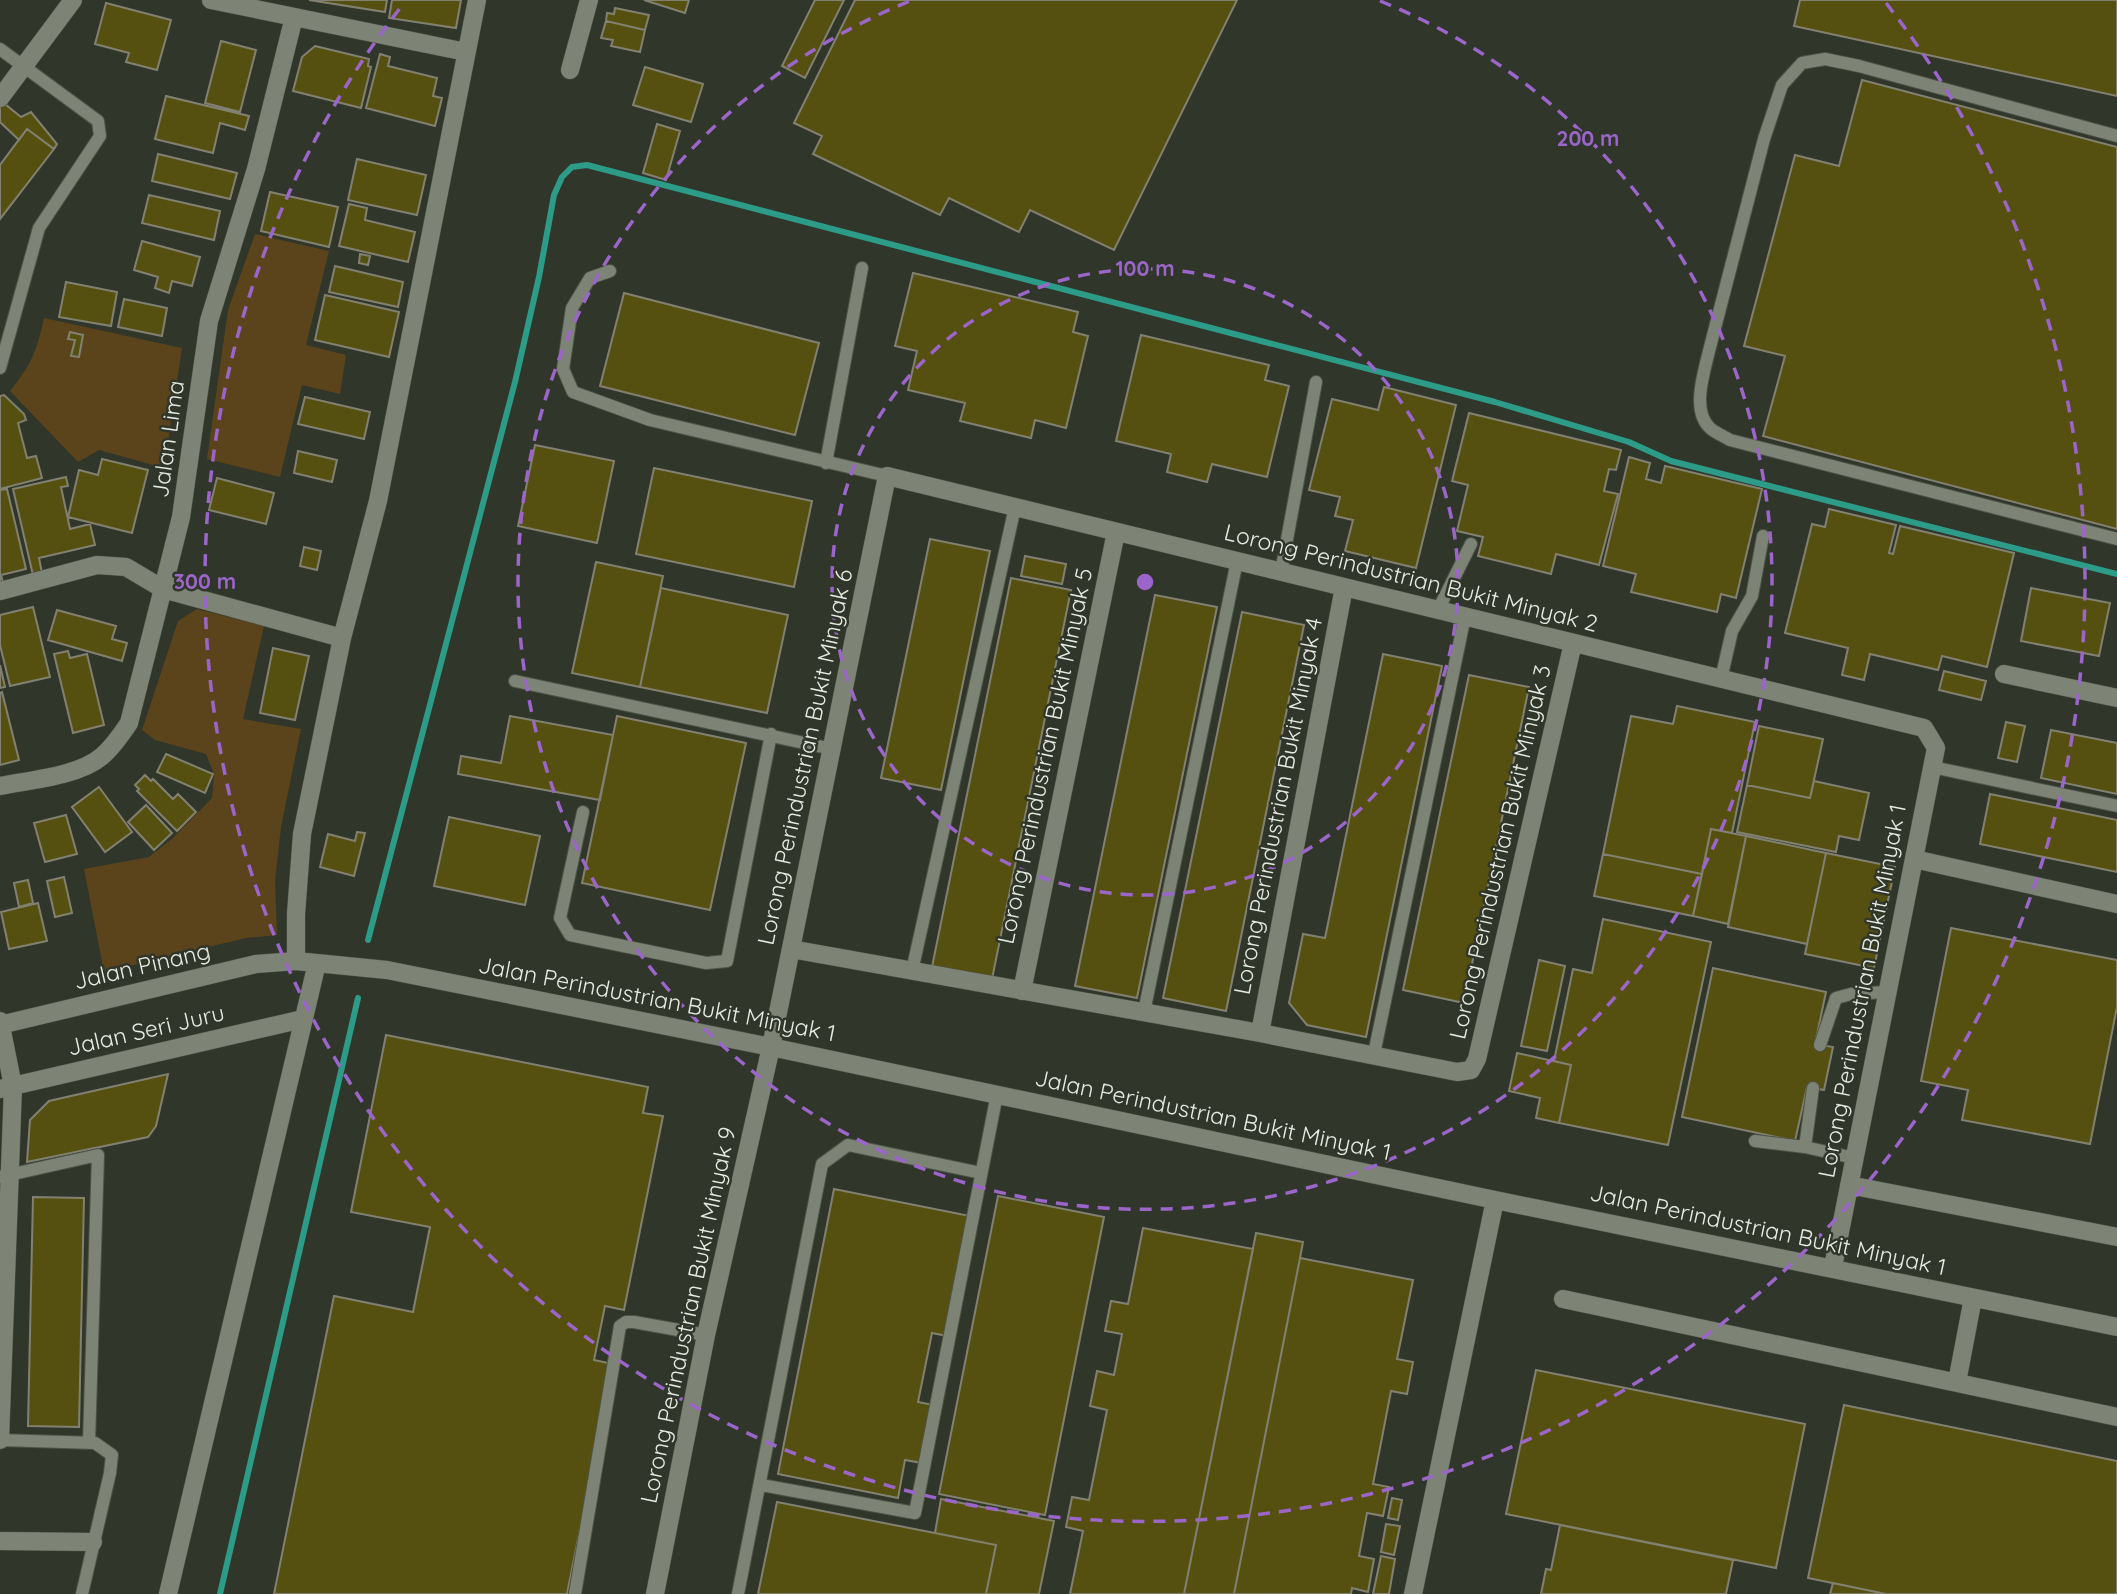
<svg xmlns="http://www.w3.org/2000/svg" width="2117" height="1594" font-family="Quicksand,sans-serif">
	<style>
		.green { fill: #5b441b }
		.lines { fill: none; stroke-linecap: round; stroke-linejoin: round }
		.stream { stroke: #2c9b87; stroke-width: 6 }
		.building { fill: #565010; stroke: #828171; stroke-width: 2 }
		.service-casing { stroke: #4e5348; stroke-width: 14 }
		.minor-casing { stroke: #4e5348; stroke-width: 19 }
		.service { stroke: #7d8475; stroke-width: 12 }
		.minor { stroke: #7d8475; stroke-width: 18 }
		.ring { fill: none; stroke: #9b65ca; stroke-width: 3.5; stroke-dasharray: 12 9 }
		.labels { text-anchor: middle; stroke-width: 5; stroke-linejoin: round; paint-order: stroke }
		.street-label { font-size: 23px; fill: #e7ebe3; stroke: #30362a }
		.centre { fill: #9b65ca; stroke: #30362a; stroke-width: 3.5 }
		.ring-label { font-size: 21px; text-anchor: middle; font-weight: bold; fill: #9b65ca; stroke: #30362a; stroke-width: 5; stroke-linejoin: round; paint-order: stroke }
	</style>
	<rect width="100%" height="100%" fill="#30362a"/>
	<path class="green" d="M255,234L329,251L306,345L346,355L340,394L302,385L280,477L207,459L228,310Z
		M44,318L182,348L164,468L99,450L78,462L10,391C31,365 37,351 44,318Z
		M197,609L264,626L243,719L301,729L281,827L275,881L277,935L246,938L104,972L84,869L149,857L173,838L212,798L214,774L206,754L155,740L142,730L178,621Z"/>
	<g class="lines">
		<path class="stream" d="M368,940L515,382L539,277L554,195L562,177L572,167L587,165L1495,402L1629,442L1671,461L2117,574
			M220,1594L358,998"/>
	</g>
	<path class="building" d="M309,0H387L385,12Z
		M392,0H461L456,28L389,18Z
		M644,0H689L685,13Z
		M815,0H844L805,78L782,66Z
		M855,0H1237L1114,250L1030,210L1019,232L949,198L940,215L813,154L822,136L794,123Z
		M1800,0H2117V96L1794,26Z
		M106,3L171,20L157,70L126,62L129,53L95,44Z
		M615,8L649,15L645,30L606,21L607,13L614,14Z
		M606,21L645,30L640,52L611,46L613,40L601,38Z
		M221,41L256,50L240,112L205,103Z
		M315,46L369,59L368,66L371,67L361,108L293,91L302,57Z
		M380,54L390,57L388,66L437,78L433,96L442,98L435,126L366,108Z
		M645,67L703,84L691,122L633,105Z
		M1862,80L2117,147V529L1763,436L1785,356L1744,346L1795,155L1839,166Z
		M166,96L249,116L245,130L220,123L213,153L155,139Z
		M0,100L21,117L31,112L57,144L54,149L27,129L19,140L0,122Z
		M657,124L680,131L666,180L643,173Z
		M27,129L54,149L0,219V165Z
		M158,154L237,173L230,199L152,181Z
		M357,159L426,175L417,215L348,200Z
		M270,192L338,207L329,247L261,231Z
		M149,195L220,211L214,240L142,223Z
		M349,204L367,208L365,220L415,232L408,262L339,246Z
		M142,241L200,257L192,286L172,281L169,293L155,288L158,277L134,270Z
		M360,254L370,256L368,265L359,263Z
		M335,266L403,282L398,307L329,292Z
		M913,273L1078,312L1073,332L1088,336L1066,428L1035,420L1031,438L960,421L965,403L908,390L917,351L895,346Z
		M66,282L117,292L111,326L59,317Z
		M624,293L819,343L795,435L600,386Z
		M325,295L399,312L389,357L315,340Z
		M124,299L167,308L162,336L118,327Z
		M70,332L83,335L79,357L71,356L75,340L68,339Z
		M1141,335L1269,365L1265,380L1289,386L1267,477L1212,464L1207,482L1167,472L1171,454L1116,441Z
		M1384,387L1456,405L1416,568L1345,551L1353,520L1335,516L1340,497L1309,490L1332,399L1378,410Z
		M4,395L24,414L26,420L18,423L27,458L36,456L42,478L0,489V396Z
		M305,397L370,412L364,439L298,424Z
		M1469,413L1621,450L1616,470L1609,469L1604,491L1618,494L1599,565L1556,554L1551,574L1478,556L1483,537L1457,531L1468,485L1452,481Z
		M535,445L614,461L597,543L518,526Z
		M298,451L337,460L332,482L294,473Z
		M1629,457L1650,463L1646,479L1661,483L1665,466L1762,489L1736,598L1721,594L1717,612L1631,592L1636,574L1603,566Z
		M102,459L148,470L132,533L68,517L79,470L98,475Z
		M654,468L812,501L794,587L636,554Z
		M66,477L68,486L61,487L70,529L90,524L95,545L39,558L42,573L33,575L13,489Z
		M217,478L274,493L266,524L209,510Z
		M7,489L26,569L1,575L4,586L0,587V490Z
		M1829,509L1896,525L1889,553L1893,554L1900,526L2014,553L1987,667L1942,656L1938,670L1870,654L1864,680L1842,675L1848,648L1785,633L1812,524L1825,527Z
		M930,539L990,551L941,790L881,778Z
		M304,547L321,551L317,570L300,566Z
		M1025,556L1066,564L1062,584L1021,576Z
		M596,562L663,576L640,687L572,673Z
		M1011,578L1071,590L992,979L932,967Z
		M661,588L788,615L767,713L640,687Z
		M2031,588L2110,603L2099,656L2021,641Z
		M1155,595L1217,607L1137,998L1075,986Z
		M33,607L50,677L10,686L0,645V615Z
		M57,610L116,626L112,639L127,643L122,661L48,640Z
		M1242,612L1304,625L1226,1011L1163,998Z
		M273,648L309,656L295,720L260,713Z
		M68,651L70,658L87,654L104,725L73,733L54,654Z
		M1383,654L1442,666L1366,1037L1307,1025L1289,1003L1303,934L1325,938Z
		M0,665L5,687L0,688Z
		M1944,671L1986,681L1981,700L1939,690Z
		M1469,675L1529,687L1464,1003L1403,990Z
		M2,692L19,760L0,765V693Z
		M1677,706L1755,722L1732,833L1711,829L1702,874L1603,854L1631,716L1673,724Z
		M510,716L613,735L600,800L458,774L461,756L501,763Z
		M617,716L746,743L710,910L582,883Z
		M2006,722L2025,726L2017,762L1998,758Z
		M1759,726L1823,739L1810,798L1747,785Z
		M2051,730L2117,743V794L2041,778Z
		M166,754L213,774L205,793L157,772Z
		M145,775L151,781L153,779L173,799L178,794L196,812L177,831L137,791L139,789L135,785Z
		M1814,781L1869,793L1859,840L1839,836L1836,852L1737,832L1747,785L1810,798Z
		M99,787L132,832L105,852L72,807Z
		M1990,794L2117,820V872L1980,844Z
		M146,805L172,833L154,850L128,822Z
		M66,815L77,854L45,862L34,823Z
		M449,817L540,836L525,905L434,886Z
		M1711,829L1746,836L1728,924L1693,916Z
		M357,832L365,833L354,876L320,867L328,834L355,841Z
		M1746,836L1826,853L1807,944L1728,927Z
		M1826,853L1895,867L1874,968L1805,954Z
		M1603,854L1702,874L1693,916L1594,896Z
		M64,877L72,913L55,917L47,881Z
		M28,880L33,903L19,907L14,883Z
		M38,903L47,941L9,949L1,912Z
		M1603,919L1711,942L1668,1145L1559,1123L1571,1065L1554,1061L1573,969L1592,973Z
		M1951,928L2117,960V1007L2090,1144L1962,1120L1968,1090L1921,1081Z
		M1539,960L1565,966L1547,1051L1521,1046Z
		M1713,968L1826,992L1815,1044L1833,1047L1824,1090L1807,1087L1795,1141L1682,1117Z
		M386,1035L648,1087L643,1113L663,1116L624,1310L605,1306L594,1360L613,1364L567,1594H274L334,1296L413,1312L430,1227L351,1212Z
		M1517,1053L1571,1065L1559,1123L1536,1118L1540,1098L1509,1091Z
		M168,1074L156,1126L148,1137L27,1162L30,1120L49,1101Z
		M834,1189L970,1216L947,1336L932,1333L918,1402L933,1405L922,1463L905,1460L898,1498L778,1474Z
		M998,1196L1104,1217L1045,1515L939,1494Z
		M33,1197L84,1198L79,1427L28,1426Z
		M1143,1228L1253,1249L1184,1594H1070L1083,1531L1066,1527L1072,1497L1089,1500L1107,1410L1090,1406L1097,1371L1114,1375L1122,1334L1105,1331L1111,1301L1128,1304Z
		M1256,1233L1303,1242L1300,1258L1234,1594H1184Z
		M1300,1258L1413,1280L1397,1359L1413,1362L1407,1394L1391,1391L1373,1484L1389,1487L1383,1516L1367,1513L1359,1556L1374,1559L1368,1592L1352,1588L1351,1594H1234Z
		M1536,1370L1805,1424L1776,1568L1506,1514Z
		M1844,1405L2117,1461V1594H1886L1808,1578Z
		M1392,1498L1402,1500L1398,1520L1388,1518Z
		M941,1499L1054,1521L1039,1594H986L996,1545L935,1533Z
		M777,1502L996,1545L986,1594H758Z
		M1386,1524L1400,1526L1394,1555L1381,1552Z
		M1560,1525L1733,1560L1726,1594H1541L1546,1569L1551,1570Z
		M1381,1556L1395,1559L1389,1594H1373Z
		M1833,1583L1886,1594H1830Z"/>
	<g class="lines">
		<g class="service-casing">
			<path id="service" d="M0,49L98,121L100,136L39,228L0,368
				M2117,136L1859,66L1825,59L1802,63L1782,85L1764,139L1709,351C1704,373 1691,410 1710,428C1715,433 1724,436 1730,440L2117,539
				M610,271L590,278L572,308L563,369L573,392L650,420L887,476
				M826,463L862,268
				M1281,572L1316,382
				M1438,610L1471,544
				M1721,679L1732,631L1752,596L1763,536
				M515,681L832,749
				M1932,767L2117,806
				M583,812L560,918L570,935L706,963L727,961L771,734
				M912,971L1015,507
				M1144,1012L1237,561
				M1820,1045L1836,998L1851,994L1887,992
				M1374,1054L1465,616
				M1755,1141L1805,1147L1854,1158
				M1805,1147L1813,1088
				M0,1177L98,1155L89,1442
				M0,1440L95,1443L112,1455L110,1473L82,1594
				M761,1485L915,1513L997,1094
				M575,1594L620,1326L626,1322H634L706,1335
				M738,1594L822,1164L848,1145L981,1173"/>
		</g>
		<g class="minor-casing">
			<path id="minor" d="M211,0L466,52
				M570,70L589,0
				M0,98L73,0
				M0,591L97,565L126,567L163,589L342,638
				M2004,674L2117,698
				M0,786C30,780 78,776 101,757C112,748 121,735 129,723L181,517L209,321L256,169L294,17
				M1914,859L2117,904
				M791,949L1260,1033L1457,1072L1471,1070L1477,1059L1573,643
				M296,961V914L302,834L342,638L378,501L477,0
				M1022,991L1116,532
				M0,1021L13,1086L0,1440
				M0,1025L256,964L296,961L387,970L771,1047L1495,1200L2117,1327
				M1260,1033L1344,587
				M0,1089L303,1019
				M1849,1185L2117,1237
				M1563,1299L2117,1417
				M1957,1382L1973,1298
				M0,1541L93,1542
				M168,1594L317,963
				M655,1594L706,1335L771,1047L887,476L1924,728L1936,748L1833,1267
				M1413,1594L1495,1200"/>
		</g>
		<use href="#service" class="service"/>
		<use href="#minor" class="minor"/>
	</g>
	<g class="ring">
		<circle cx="1145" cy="582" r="313"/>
		<path d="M1380 1A627 627 0 1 1 910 1"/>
		<path d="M1886 3A940 940 0 1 1 404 3"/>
	</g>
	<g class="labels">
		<g class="street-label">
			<text transform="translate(168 439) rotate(-82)" y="8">Jalan Lima</text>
			<text transform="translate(1411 578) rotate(14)" y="8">Lorong Perindustrian Bukit Minyak 2</text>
			<text transform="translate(1045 756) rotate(-78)" y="8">Lorong Perindustrian Bukit Minyak 5</text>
			<text transform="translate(805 757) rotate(-78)" y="8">Lorong Perindustrian Bukit Minyak 6</text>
			<text transform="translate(1278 806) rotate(-79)" y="8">Lorong Perindustrian Bukit Minyak 4</text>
			<text transform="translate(1500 852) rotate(-77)" y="8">Lorong Perindustrian Bukit Minyak 3</text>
			<text transform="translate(142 966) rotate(-13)" y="8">Jalan Pinang</text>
			<text transform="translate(1862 991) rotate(-79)" y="8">Lorong Perindustrian Bukit Minyak 1</text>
			<text transform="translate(657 999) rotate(11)" y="8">Jalan Perindustrian Bukit Minyak 1</text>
			<text transform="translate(146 1030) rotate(-13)" y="8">Jalan Seri Juru</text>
			<text transform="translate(1213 1115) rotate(12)" y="8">Jalan Perindustrian Bukit Minyak 1</text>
			<text transform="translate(1768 1230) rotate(12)" y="8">Jalan Perindustrian Bukit Minyak 1</text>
			<text transform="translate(688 1315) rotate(-78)" y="8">Lorong Perindustrian Bukit Minyak 9</text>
		</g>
	</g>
	<circle cx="1145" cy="582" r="10" class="centre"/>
	<g class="ring-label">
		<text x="1588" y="146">200 m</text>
		<text x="1145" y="276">100 m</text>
		<text x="205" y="589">300 m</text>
	</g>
</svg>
